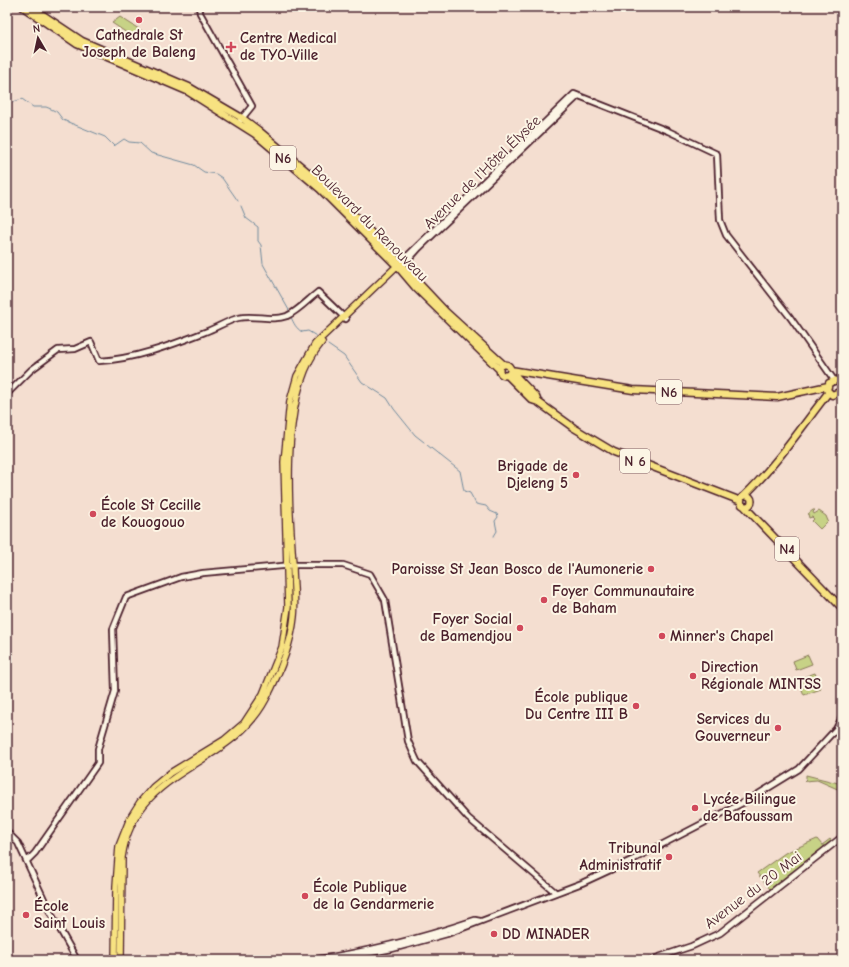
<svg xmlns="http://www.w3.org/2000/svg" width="849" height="967" font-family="'Comic Neue',sans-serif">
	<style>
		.green { fill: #c7d286; stroke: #887858 }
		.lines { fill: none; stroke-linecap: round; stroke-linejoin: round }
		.stream { stroke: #6e899c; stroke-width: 1 }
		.tertiary-casing { stroke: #4a1f2b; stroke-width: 8 }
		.secondary-casing { stroke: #4a1f2b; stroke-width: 8 }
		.primary-casing { stroke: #4a1f2b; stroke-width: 8 }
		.trunk-casing { stroke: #4a1f2b; stroke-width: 9 }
		.tertiary { stroke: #fcf5e5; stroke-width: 4.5 }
		.secondary { stroke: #fcf5e5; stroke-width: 5 }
		.primary { stroke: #f7e281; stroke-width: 5.5 }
		.trunk { stroke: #f7e281; stroke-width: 6 }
		.poi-dot { fill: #d1495b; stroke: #fcf5e5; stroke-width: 1.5 }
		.labels { text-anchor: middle; stroke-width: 4; stroke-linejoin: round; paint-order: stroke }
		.shield { fill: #fcf5e5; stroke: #7f5f63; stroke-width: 1 }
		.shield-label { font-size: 14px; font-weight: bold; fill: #4a1f2b }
		.poi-label { font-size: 15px; font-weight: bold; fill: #4a1f2b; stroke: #fcf5e5; text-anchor: start }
		.street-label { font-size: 15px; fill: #4a1f2b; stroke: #fcf5e5 }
	</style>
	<rect width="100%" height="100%" fill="#f4ded0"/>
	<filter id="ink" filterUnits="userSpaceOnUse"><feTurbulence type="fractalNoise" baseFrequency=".025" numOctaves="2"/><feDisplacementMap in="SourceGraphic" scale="8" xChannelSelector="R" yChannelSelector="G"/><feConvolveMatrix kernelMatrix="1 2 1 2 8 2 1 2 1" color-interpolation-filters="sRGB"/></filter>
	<g filter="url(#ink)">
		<path class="green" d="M120,17L142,31L136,39L112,23Z
			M813,510H815L813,512L814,514L819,511L826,516L828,521L820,529L812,521L814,519L812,517L809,518L808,514Z
			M808,655L812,664L796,670L793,661Z
			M815,673L821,689L804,695L798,679Z
			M806,775L842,784V791L817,780L804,781L806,779Z
			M817,839L822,845L830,839L832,841L826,846L823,845L824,847L770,889L757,873L785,853Z"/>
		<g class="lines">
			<path class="stream" d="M7,104L22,99L33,107H46L51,109L57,112L63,120L105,137L114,146L124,139L129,142L140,143L151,153L194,165L204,172L216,174L222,178L238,201
				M241,206L246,218L258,227V241L261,245L263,264L290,312
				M291,317C294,324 296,328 302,332L308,331L318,337
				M328,345L344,356L362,382L387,398L394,409L415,435L424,442
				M427,445L460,471L464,491L470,493L476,504L486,506L490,511L497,514L498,517L495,521L497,531L494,536"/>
			<g class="tertiary-casing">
				<path id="tertiary" d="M199,7L200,13L252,106L239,122
					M400,263L574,94L668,131L717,154L720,220L726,235L790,317L834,380
					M403,266L419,248L578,96
					M7,394L31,370L58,350L75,349L91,342L99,361C135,359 172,345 205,332C216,328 227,321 238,318C254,314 271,322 287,316C298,311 308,300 318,292L346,319
					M7,832L18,843L49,910L77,960
					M27,861L35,853L98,763V749L115,691L113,629L126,597L181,577L203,573L293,565H343L370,574L385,600L408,741L417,761L468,818L555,892
					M312,960C368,952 422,938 475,920L480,921
					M332,960L392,949L447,934L582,883L634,859L752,798L799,769L836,729L842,717"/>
			</g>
			<g class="secondary-casing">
				<path id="secondary" d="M650,960L692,946L720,933L842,837"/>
			</g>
			<g class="primary-casing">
				<path id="primary" d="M115,960L116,886L119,846L130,818L140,802L153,787L170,773L224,740L244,723L263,694L282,647L288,607L284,462L290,401L297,376L315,344L400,263
					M121,960L122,857C135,766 229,770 266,699C279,674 291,646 294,617C296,600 293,582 293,565C289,501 279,393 322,342"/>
			</g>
			<g class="trunk-casing">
				<path id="trunk" d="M23,7L77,44L187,91L255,134L320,189L399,268L416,288L499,369
					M31,7L82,41L189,87L242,118L258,130L323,185L364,225L446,312L503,364
					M499.5 370a5.5 5.5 0 1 1 11 0a5.5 5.5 0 1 1-11 0Z
					M511,370L633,390L777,397L828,386
					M512,372L536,397L538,402
					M508,376L532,400L538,402L574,428L614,452L741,501
					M842,378L829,383L827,390L832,395L842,391
					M740.5 501a5.5 5.5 0 1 1 11 0a5.5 5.5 0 1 1-11 0Z
					M744,496C776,465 801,428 828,393
					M744,506L842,608"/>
			</g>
			<use href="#tertiary" class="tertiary"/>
			<use href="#secondary" class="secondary"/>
			<use href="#primary" class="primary"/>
			<use href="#trunk" class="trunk"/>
		</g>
	</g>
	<g class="poi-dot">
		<circle cx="139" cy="20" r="4"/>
		<path d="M229 41h4v4h4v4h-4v4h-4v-4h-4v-4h4z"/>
		<circle cx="576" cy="475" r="4"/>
		<circle cx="93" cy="514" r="4"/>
		<circle cx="651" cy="569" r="4"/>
		<circle cx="544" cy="600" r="4"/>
		<circle cx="520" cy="628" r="4"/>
		<circle cx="662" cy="636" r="4"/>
		<circle cx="693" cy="676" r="4"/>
		<circle cx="636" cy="706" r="4"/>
		<circle cx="778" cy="728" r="4"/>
		<circle cx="695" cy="808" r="4"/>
		<circle cx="669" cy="857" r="4"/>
		<circle cx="305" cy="896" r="4"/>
		<circle cx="26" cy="915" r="4"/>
		<circle cx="494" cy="934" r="4"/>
	</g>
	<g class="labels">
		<g class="shield">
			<rect x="270" y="146" width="26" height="24" rx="3"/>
			<rect x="656" y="380" width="26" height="24" rx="3"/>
			<rect x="620" y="449" width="30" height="24" rx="3"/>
			<rect x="775" y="537" width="24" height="24" rx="3"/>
		</g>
		<g class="shield-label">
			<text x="283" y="163">N6</text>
			<text x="669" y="397">N6</text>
			<text x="635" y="466">N 6</text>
			<text x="787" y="554">N4</text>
		</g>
		<g class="poi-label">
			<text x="139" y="40" text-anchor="middle">Cathedrale St<tspan x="139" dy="17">Joseph de Baleng</tspan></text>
			<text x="240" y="43">Centre Medical<tspan x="240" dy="17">de TYO-Ville</tspan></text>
			<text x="568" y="471" text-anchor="end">Brigade de<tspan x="568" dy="17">Djeleng 5</tspan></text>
			<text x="101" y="510">École St Cecille<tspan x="101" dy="17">de Kouogouo</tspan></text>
			<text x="643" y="574" text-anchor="end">Paroisse St Jean Bosco de l'Aumonerie</text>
			<text x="552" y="596">Foyer Communautaire<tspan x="552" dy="17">de Baham</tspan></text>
			<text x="512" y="624" text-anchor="end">Foyer Social<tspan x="512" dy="17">de Bamendjou</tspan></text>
			<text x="670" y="641">Minner's Chapel</text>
			<text x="701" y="672">Direction<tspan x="701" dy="17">Régionale MINTSS</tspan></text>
			<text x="628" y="702" text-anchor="end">École publique<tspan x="628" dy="17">Du Centre III B</tspan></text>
			<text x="770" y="724" text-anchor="end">Services du<tspan x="770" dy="17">Gouverneur</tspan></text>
			<text x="703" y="804">Lycée Bilingue<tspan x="703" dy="17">de Bafoussam</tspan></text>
			<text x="661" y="853" text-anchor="end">Tribunal<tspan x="661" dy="17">Administratif</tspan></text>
			<text x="313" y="892">École Publique<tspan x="313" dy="17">de la Gendarmerie</tspan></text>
			<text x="34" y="911">École<tspan x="34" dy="17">Saint Louis</tspan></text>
			<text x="502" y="939">DD MINADER</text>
		</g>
		<g class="street-label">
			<text transform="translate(482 172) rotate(-44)" y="5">Avenue de l'Hôtel Élysée</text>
			<text transform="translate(370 223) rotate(45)" y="5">Boulevard du Renouveau</text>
			<text transform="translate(753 890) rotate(-37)" y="5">Avenue du 20 Mai</text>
		</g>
	</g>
	<rect width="849" height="967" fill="none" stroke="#fcf5e5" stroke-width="24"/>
	<rect x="12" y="12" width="825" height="943" fill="none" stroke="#4a1f2b" stroke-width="1.5" filter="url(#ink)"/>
	<g transform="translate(38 38) rotate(351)" stroke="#fcf5e5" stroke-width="3" paint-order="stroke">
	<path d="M0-3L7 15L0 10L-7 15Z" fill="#4a1f2b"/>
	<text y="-6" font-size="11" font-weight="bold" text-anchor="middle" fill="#4a1f2b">N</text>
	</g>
</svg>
